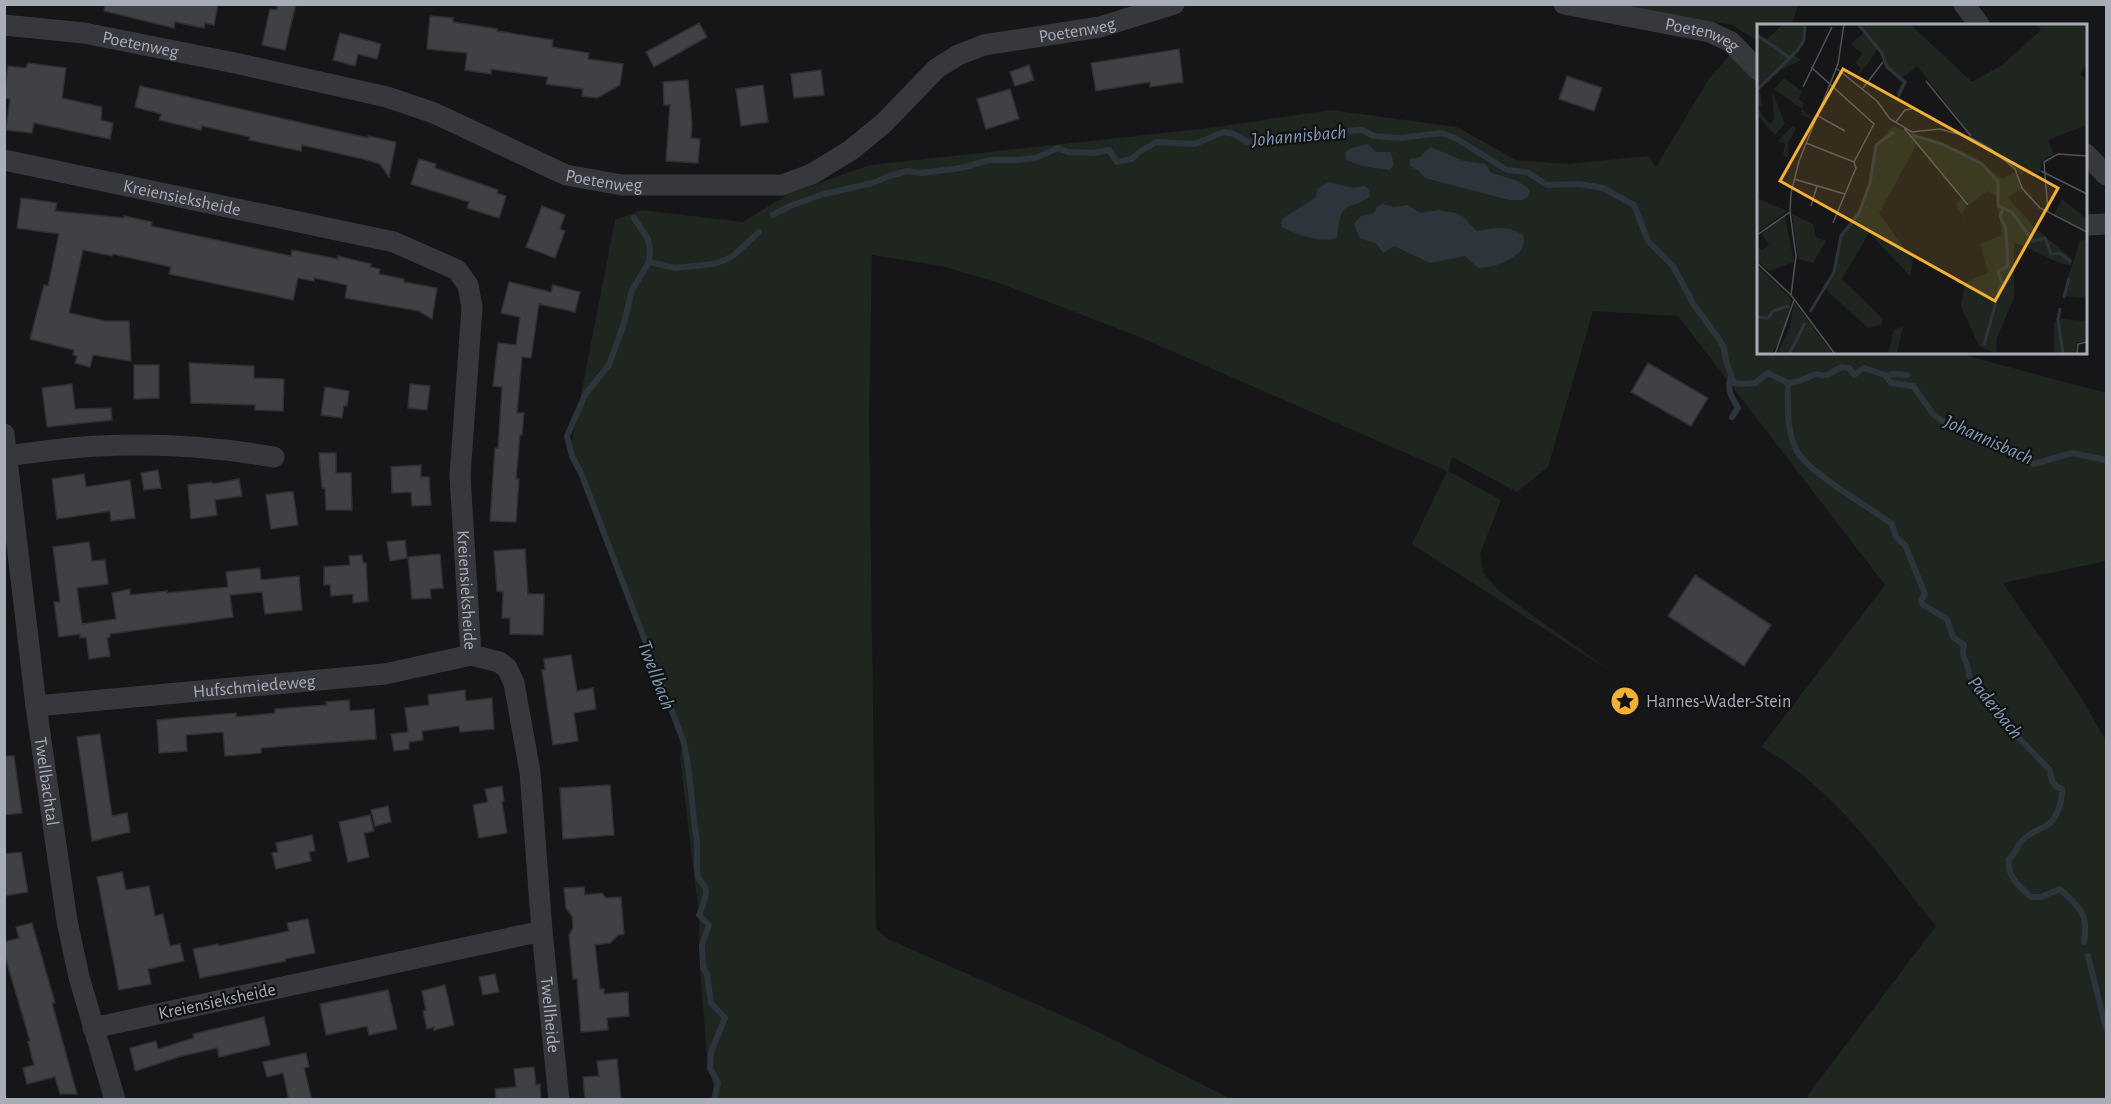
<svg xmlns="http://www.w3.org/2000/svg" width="2111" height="1104" font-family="'Alegreya Sans',sans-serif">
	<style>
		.green { fill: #1e261f }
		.water { fill: #2c353c }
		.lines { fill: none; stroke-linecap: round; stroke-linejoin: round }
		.stream { stroke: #2c353c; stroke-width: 6 }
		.building { fill: #404145; stroke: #303034; stroke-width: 1.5 }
		.minor { stroke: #37383d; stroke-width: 21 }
		.labels { text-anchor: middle; stroke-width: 4.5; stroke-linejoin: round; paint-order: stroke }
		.street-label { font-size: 18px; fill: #a8adb8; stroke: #111113 }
		.poi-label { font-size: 18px; fill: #a8adb8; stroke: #111113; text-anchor: start }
		.water-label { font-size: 20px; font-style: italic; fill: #7f9bb3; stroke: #111113 }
		.inset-river { fill: none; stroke: #2c353c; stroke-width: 3 }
		.inset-road { fill: none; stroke: #505258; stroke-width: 1.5 }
		.view { fill: #f2b134; fill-opacity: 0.15; stroke: #f2b134; stroke-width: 3 }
		.inset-edge { fill: none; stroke: #a8adb8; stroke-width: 3 }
	</style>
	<rect width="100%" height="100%" fill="#161618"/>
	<path class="green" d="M1608,5H1798L1792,25L1758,26V41L1732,25Z
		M1730,55L1758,83V352L1957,353L2106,393V561L2003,583L2082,699L2106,741V1099H1809L1807,1096L1936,926C1884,862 1835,788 1761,747L1885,585L1678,316L1593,311L1548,467L1517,492L1452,457L1448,471L1501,500L1480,554L1483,572L1499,591L1613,673L1412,544L1447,471L1137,336L999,283L942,266L872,255L869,417L876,929L888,939L1088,1027L1231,1099H712C713,1088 715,1079 708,1070L700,968L699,915L680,758L683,740L579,475L569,456L615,220L642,210L743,222L790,193L870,165L1209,128L1331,110L1457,127L1516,160L1568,164L1648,156L1656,167L1708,80Z"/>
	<path class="water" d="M1368,144L1376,152H1391L1394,165L1390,170L1362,166L1346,160L1345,153L1351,148Z
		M1430,147L1464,161L1486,164L1491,173C1505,177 1521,179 1530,191L1528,197L1522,200H1509L1425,178L1419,171L1410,166V159L1420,157Z
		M1329,182L1354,188L1365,186L1368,188L1370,196C1364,201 1360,203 1352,205C1338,209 1339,225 1337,238C1321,244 1296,234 1282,227L1281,223L1283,218L1315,198L1318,188Z
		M1383,204L1394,207L1408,205L1421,213L1438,210L1456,213L1463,217L1477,231C1496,229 1505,224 1523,235C1530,257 1494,268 1478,268L1465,256L1430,263L1394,246L1383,253L1376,243L1360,239L1354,224L1361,216L1374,213L1377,207Z"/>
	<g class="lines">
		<path class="stream" d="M773,215L790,206L824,194L873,183L889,176L907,171L922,173L961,168L990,160H1018L1035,158L1058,148L1068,152L1094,153L1109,150L1117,162L1132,159L1138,153L1156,142L1195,144L1224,132L1234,134L1247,142L1358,130H1362L1374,136L1399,138L1442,133L1457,139L1507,170L1527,172L1547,185L1579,184L1603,188L1634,205L1648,241L1673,266L1694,305L1719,339L1724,348L1726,361L1734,383L1741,384L1755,383L1768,373L1788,383L1799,381L1816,374C1828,378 1831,372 1842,367L1849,368L1854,375L1864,368L1885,375L1891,383L1913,386L1933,414L1942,421L2010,448L2034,464L2072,453L2106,460
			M634,218L648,239L650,249L649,262L632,290L624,323L609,365L586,393L567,436L572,456L581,473L683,740C691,771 691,804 696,835C699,848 695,864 698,877C700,883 707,885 706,893C705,900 702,908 699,915L709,925L702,945L703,967L707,974L711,1003L725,1018L711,1052L710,1068L718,1083L714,1100
			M649,262L675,268L713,264L725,260L734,255L759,232
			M1731,376C1726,390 1732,397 1738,408L1732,417
			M1886,377L1891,374L1907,375
			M1788,383C1788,405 1786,431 1797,451C1809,473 1869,507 1892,524L1896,537L1905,545L1925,594L1921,600L1922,604L1947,619L1953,637L1964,645C1960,660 1970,663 1969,676L1995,702L2004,720L2014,733L2050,770C2050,779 2054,787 2062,789C2062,803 2057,821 2044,827C2036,831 2029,833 2023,840C2016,846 2016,854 2009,859C2006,876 2020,887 2031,897H2041L2060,889C2079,907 2089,913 2084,942
			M2088,956L2106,1028"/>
	</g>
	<path class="building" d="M105,4H218L214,25L205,23L204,28L175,22L174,28L104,11Z
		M278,4H296L285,50L262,45L270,9L277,10Z
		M430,16L453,18V22L497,29V31L553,40L552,47L589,53L588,59L623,64L620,85L597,98L582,96L583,89L546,84L548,77L491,69V74L465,70L467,53L427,49Z
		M699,23L707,37L654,67L646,52Z
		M340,33L381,44L377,59L358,54L355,66L333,60Z
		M1179,49L1183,82L1150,87V82L1096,91L1091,63Z
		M28,63L66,68L62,98L102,107L101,120L113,123L110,139L34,123L32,133L6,130L10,99L4,98L8,66L26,68Z
		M1029,65L1034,80L1015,86L1010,72Z
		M821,70L824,95L794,98L791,74Z
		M1567,76L1602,88L1594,111L1559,99Z
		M688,80L692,123L691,138L700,139L698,163L666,161L670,105H664L663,82Z
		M763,85L768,122L741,126L736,89Z
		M140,86L368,138V136L396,142L389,177L380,164L363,159L302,145L301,151L249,140L250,137L202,126L201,130L159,120L161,114L135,107Z
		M1010,89L1019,119L986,129L977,99Z
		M419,159L436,164L435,168L498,190L497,193L506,196L499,218L467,208L469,202L411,184Z
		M21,198L57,203L55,211L124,218V216L152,222L151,226L291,256L292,250L338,259V256L371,264L370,267L380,269L379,274L404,279V282L437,288L432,319L419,311L345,298L347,285L314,278V281L298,278L293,300L169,274L171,267L113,254L112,256L83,250L69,313L105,321H129L131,361L93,355L90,367L75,363L77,356L73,355L74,350L30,339L44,285L48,286L59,234L17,228Z
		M542,206L565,215L560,229L565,231L555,258L526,247Z
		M509,282L551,292L553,285L580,292L575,312L539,304L531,358L522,357L517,413H524L522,435H520L516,479H519L516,522L490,521L495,448H498L502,387L493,386L498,343L516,345L520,317L501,313Z
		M189,363L254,366V378L284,379L283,411L255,410V405L191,403Z
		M1648,363L1708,398L1691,426L1631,392Z
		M134,365H159V398L134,399Z
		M72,384L75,409L111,408L112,420L47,427L42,388Z
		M410,384L430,386L427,410L408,408Z
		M325,387L349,391L347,406H344L342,418L321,415Z
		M319,453H336V473H351L352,510H326L325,488H322Z
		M421,465V477H429L431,505L412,506L411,492L392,493L391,467Z
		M158,470L161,488L144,490L141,473Z
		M84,474L86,487L130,480L135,518L111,521L110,511L57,519L52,479Z
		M239,479L242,496L215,500L217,515L191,519L188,485L212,482L213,484Z
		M286,492H293L298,525L271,529L266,495Z
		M405,540L407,558L390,561L387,542Z
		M89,542L92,561L105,560L108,584L77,588L82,624L116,619L112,593L130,589V595L167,591V593L228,587L226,572L260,568L261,580L299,576L302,610L265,614L262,592L230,595L233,617L110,634V637L107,638L110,656L89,659L86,637L80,638V634L59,637L54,602H60L53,547Z
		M525,549L528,594H544L543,635L510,634V618H502L503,592L497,591L494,551Z
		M440,554L443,588L430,589L431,598L412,599L408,557Z
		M362,555L363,563H366L368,601L353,603V594L331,596L330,584L324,585V567L350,565L349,556Z
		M1695,575L1771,625L1744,666L1668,616Z
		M571,655L577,691L593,688L596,709L574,713L578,741L553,745L542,670H545L544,659Z
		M465,690L466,701L492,698L494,729L460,732L459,726L422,731L423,740L409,742V749L394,751L391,734L408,732L405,708L429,705L428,695Z
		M349,700L350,711L374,709L376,739L261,748V753L225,756L223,732L186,735L187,751L159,753L157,720L236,713V717L275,713V709L327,705L326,702Z
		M100,734L112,816L127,813L130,832L92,841L77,737Z
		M4,756H14L22,813L4,815Z
		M610,785L614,835L563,839L560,788Z
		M502,786L504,801L502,802L507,833L479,838L473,805L488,802L485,789Z
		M388,806L391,822L375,826L371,810Z
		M370,815L374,831L364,833L369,857L348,862L339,822Z
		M312,835L315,851L309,852L311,861L276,869L272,853L278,852L276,843Z
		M21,852L28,892L4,896V854Z
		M122,872L126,890L149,886L155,916L163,914L170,946L180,944L184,961L148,969L151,984L119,990L97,877Z
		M584,887L585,895L602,893L606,898L621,897L624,934L618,935L610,943L595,945L600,989H604V994L628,992L629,1016L607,1018L608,1030L581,1032L577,979H573L569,935L573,928L572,916L566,908L564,888Z
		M308,919L315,953L285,959L286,961L200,978L193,949L218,944L219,946L289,931L287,923Z
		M32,923L55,1003H52L77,1094H60L55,1077L27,1084L23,1068L34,1065L28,1042L30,1041L4,953V942L19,938L16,927Z
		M495,974L499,992L483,995L479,977Z
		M445,985L454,1025L434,1030V1027L427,1029L423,1011L426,1010L422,991Z
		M388,990L397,1029L369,1035L367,1026L326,1035L320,1004Z
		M264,1017L270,1045L219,1057L217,1048L178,1057L136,1071L135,1070L130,1048L156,1041L158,1049L194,1038L193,1034Z
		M306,1053L309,1067L304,1068L312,1100H289L283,1073L267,1077L263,1062Z
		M617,1059L621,1100H585L583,1077L599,1076L597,1061Z
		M534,1067L536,1085L540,1084L541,1100H496L495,1089L516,1087L514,1069Z"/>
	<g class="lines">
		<g class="minor">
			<path id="s1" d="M1564,4L1710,32L1731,42L1758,70"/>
			<path d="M1964,4L1980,26"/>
			<path id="s2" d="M4,25L84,33L235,63L387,97L434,113L566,175L622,185H782L812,174L851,150L884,123L936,69L958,55L984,45L1100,27L1174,4"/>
			<path d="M2086,154L2106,175"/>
			<path id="s3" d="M4,160L394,242L457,270L468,285L472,307L460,476L471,655L499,662L507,668L514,683L530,772L542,931L93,1028"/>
			<path d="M2086,225L2106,224"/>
			<path id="s4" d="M4,434L36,706L67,921L79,977L115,1100"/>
			<path d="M7,456C38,452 69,447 99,446C158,443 216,447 274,457"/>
			<path id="s5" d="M36,706L385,674L471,655"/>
			<path id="s6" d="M542,931L559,1100"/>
		</g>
	</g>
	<defs>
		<g id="sight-disc" transform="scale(1.5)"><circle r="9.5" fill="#f2b134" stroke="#111113"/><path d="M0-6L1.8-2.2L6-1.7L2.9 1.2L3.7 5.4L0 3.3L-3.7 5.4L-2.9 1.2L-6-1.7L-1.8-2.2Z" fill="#111"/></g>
	</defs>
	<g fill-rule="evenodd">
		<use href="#sight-disc" x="1625" y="701"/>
	</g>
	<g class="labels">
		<g class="street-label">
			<text dy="6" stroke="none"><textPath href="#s2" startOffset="1146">Poetenweg</textPath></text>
			<text dy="6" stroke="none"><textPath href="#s1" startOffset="142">Poetenweg</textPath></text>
			<text dy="6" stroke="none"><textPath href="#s2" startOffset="138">Poetenweg</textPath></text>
			<text dy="6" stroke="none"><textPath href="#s2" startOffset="624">Poetenweg</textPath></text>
			<text dy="6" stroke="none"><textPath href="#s3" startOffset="182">Kreiensieksheide</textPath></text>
			<text dy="6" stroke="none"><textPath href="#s3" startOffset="792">Kreiensieksheide</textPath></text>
			<text dy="6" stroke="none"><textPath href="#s5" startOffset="219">Hufschmiedeweg</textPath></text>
			<text dy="6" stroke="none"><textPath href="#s4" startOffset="350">Twellbachtal</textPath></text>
			<text transform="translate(217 1001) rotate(-12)" y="6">Kreiensieksheide</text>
			<text dy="6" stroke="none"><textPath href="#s6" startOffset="84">Twellheide</textPath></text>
		</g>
		<g class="poi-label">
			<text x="1646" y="707">Hannes-Wader-Stein</text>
		</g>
		<g class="water-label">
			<text transform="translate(1299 135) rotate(-5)" y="7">Johannisbach</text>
			<text transform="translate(1989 439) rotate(24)" y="7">Johannisbach</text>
			<text transform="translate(657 675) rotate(69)" y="7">Twellbach</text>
			<text transform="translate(1996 707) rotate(51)" y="7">Paderbach</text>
		</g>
	</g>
	<g transform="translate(1757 24)">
		<rect width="330" height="330" fill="#161618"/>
		<path d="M26,0H49L47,16L37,31L44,36L24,46L2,65L6,82L0,81V10L10,15ZM100,0H153L215,58L245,41L284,6L279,0H330V41L323,50L330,56V101L291,116L297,130L285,137L283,149L270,146L264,151L214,111L160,42L146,53L150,59L141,74L139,69L145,59L129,44L121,25L110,41L97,55L104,44L98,39L105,30L94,20L107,8ZM27,54L45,67L42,75L47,79L45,85L57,96L44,91L45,85L17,65ZM15,67L28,100L18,111L0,91V84L13,100L17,96ZM35,102L39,104L31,120L32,134L26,131L28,120L21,117ZM136,102L215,131L245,155L259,148L264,165L251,173L276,202L315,235L314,242L300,238L257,218V274L240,314L239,330L222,322L204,282L208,259L231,248L223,220L245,211L239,172L230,167L212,181L207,174L210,181L205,190L212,204L199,180L206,174L160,120L122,189L156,237L153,252L112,209L85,255L126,295L124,301L111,304L67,264L78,245L84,212L97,196L113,159L118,123ZM0,174L30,187L0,209ZM305,175L330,195V207L297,190ZM35,190L56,200L59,213L69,217L56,239L41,235ZM28,191L37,238L12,247L0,236V222L5,226L12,221L4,209ZM330,215V296L329,274L305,272L323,217ZM0,242L34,274L30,301L15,330H0ZM37,279H38L76,330H20L33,303ZM305,295L330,297V318H320L319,330H297V299ZM146,302L140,329L131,330L137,306Z" fill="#1e261f"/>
		<path class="inset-river" d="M101,0L125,29L130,43L148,58L141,73M0,11L33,34M0,66L40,27L47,16L48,0M155,111L185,120L225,140L241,158V182L255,188L276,217L288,214L294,230L303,229L314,238M245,259L241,247L251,242L249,205L243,192L246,185M307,274L312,254M303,284L301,296L306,330M53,288L77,248L84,212L102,189L113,159L119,121L137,108M0,293L11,294L16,287L32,282M227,321L244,260M32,330L48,299"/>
		<path class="inset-road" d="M79,44L120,77L133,95L155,108L183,105L215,114L234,125L258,145L265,164L283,184L330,208M169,57L214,112M46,63L75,3M106,64L126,38M61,92L88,107M138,99L148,86L155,85M147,104L211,181M49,119L97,138M284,147L330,170M37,155L88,170L99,144L97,138L117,100L54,43M54,182L60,162M291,188L287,138L301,130L330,132M76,199L88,170M0,211L33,188M0,239L34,271L78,330M34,271L39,232L33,188L34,169L42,137L81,40L87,0M18,330L37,276M320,330L321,320L330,318"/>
		<path class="view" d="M86,45L301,164L238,277L23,157Z"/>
		<rect width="330" height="330" class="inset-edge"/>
	</g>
	<rect width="2111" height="1104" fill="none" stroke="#a8adb8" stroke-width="12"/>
</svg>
